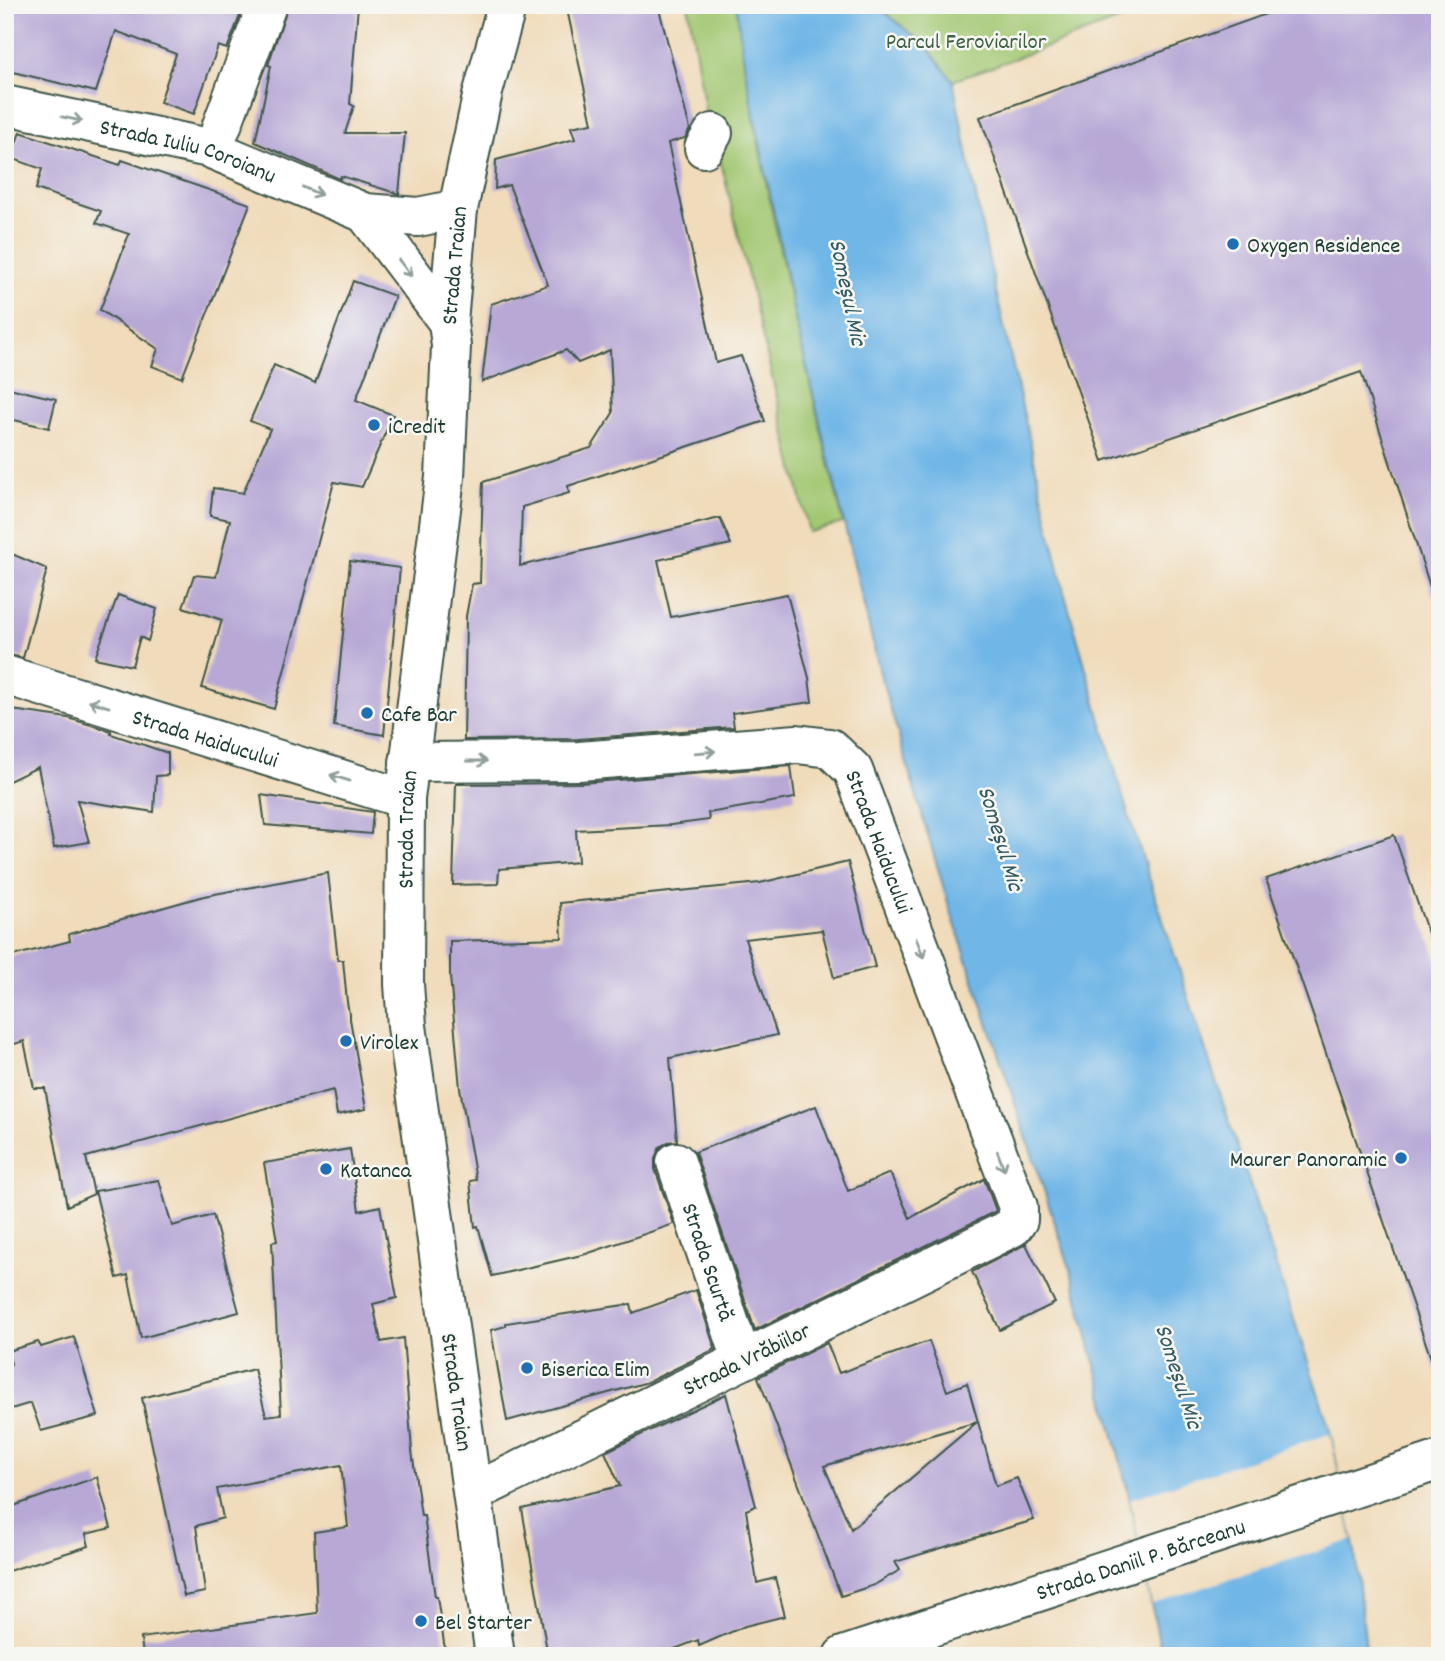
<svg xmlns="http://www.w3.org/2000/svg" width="1445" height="1661" font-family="Dekko,sans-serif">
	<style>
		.green { fill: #a3c872; stroke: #618253; stroke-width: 2 }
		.water { fill: #70b6e7; stroke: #487a8e; stroke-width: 2 }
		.pier { fill: #f0dbba }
		.building { fill: #b7a8d6; fill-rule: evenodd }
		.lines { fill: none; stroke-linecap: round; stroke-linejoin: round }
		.minor-casing { stroke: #3e5548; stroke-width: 42 }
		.major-casing { stroke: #3e5548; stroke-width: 42 }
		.minor { stroke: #fff; stroke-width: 38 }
		.major { stroke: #fff; stroke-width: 38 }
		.oneway { stroke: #8f9e9a }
		.poi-dot { fill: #1f6fb2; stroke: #f6f6f2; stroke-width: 2.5 }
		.labels { text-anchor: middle; stroke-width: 5; stroke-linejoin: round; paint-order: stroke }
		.park-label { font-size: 23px; fill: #406044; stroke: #f6f6f2 }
		.street-label { font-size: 23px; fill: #1f3d34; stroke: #f6f6f2 }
		.poi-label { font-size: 23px; fill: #1f3d34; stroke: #f6f6f2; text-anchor: start }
		.water-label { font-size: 24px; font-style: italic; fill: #335b61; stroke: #f6f6f2 }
	</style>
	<rect width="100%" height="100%" fill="#f6f6f2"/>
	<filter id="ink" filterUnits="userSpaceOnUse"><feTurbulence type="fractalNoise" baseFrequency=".0143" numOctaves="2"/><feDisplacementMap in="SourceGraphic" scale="14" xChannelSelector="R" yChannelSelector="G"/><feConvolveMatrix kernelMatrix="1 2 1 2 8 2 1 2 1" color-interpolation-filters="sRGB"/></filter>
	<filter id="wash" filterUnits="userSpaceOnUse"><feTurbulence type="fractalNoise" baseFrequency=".00686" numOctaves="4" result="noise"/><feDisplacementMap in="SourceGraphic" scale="28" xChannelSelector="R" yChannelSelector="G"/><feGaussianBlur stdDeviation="1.57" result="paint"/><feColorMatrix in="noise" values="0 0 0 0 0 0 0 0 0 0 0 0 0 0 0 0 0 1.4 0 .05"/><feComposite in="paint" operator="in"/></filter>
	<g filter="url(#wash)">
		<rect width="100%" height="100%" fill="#f0dbba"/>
		<path class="green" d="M688,5H736C760,180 802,351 843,523L809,532L721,162L714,164Z
			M876,5H1161L953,81L928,48Z"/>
		<path class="water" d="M736,5H876L928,48L953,81L986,247L1064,592L1125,804L1329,1426L1355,1553L1367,1656H1162L1127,1487L1071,1271L949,906L881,677L796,322L745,70Z"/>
		<path class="pier" d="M1330,1434L1352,1540L1152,1604L1130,1499Z"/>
		<g id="blocks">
			<path class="building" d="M5,5H244L227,49L218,46L194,114L160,102L176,54L116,31L96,92L5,70Z
				M288,5H358L350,104L354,106L345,133H405L399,194L341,176L340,179L255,142L271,66L268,65Z
				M566,5H658L690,129L685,138L668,143L716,363L741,356L765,421L568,486L569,493L522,507L520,566L720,518L731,544L658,560L671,617L787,594L809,678L812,702L732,713L734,727L578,739L464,740L466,616L472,584L480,583L483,482L591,448L613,413L610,350L578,363L566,350L482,382L491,304L548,285L509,185L495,189L496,160L575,139L571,127L592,123Z
				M1291,5H1440V598L1434,599L1361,372L1103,461L980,117Z
				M20,132L120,165L122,160L250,204L182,378L152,366L158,349L100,310L129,234L96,223L101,211L36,189L42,169L11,158Z
				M353,281L395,296L356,400L393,415L362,487L334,482L274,709L202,688L222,620L183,607L194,575L216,577L230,520L210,516L213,488L243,493L270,429L250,421L274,365L315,383Z
				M5,387L56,399L49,428L5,418Z
				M5,551L47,569L23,658L5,654Z
				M350,561L400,568L384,735L334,726Z
				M118,595L157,609L148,641L140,637L132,666L95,658Z
				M5,709L68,718L111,731V734L168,753V775L156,776L154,812L77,800L89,842L54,848L38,767L5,783Z
				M791,766L795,798L708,813L709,820L671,825L576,830L578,862L499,869L498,884L453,885L456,784L581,783Z
				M261,795L373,812L371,834L265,825Z
				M1394,835L1440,968V1370H1435L1266,879Z
				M848,862L875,967L834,978L822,930L745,939L777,1035L670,1058L677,1141L668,1142L660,1147L655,1158V1169L674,1224L586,1254L492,1276L478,1226L475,1227L470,1181L476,1180L460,1088L450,976V941L562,938L560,903L760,883Z
				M328,873L338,960H343L347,1002L366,1109L337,1115L333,1090L86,1157L94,1194L67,1206L45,1088H34L24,1041L5,1047V958L70,941L69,934L204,896Z
				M816,1106L848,1191L890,1173L910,1218L984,1179L996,1211L755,1330L695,1152Z
				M350,1149L359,1211L380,1206L397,1298L373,1304L381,1342L403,1338L412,1451L421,1516H424L435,1597H437L446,1656H143L141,1638L317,1613L314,1532L348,1527L341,1465L217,1489L223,1518L196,1526L205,1592L184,1596L142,1398L254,1369L266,1416L281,1414L272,1242L277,1241L264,1163Z
				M159,1180L172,1226L213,1215L239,1312L141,1338L128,1275L117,1278L95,1191Z
				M1026,1244L1055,1303L1000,1330L972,1272Z
				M696,1290L715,1349L648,1382L507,1421L491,1330L506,1326V1323L631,1304L633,1313Z
				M74,1337L98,1416L41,1431L31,1403L11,1409L5,1392V1367L11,1364L8,1351L38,1342L41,1347Z
				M929,1341L947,1391L967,1383L996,1486L1017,1478L1034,1520L895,1562L900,1570L874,1585L841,1596L758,1377L827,1343L839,1373ZM977,1422L851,1529L824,1466Z
				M726,1394L756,1506L746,1510L757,1583L775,1578L785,1616L745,1626L699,1646L698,1640L656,1656H548L522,1509L620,1486L605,1452Z
				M97,1477L111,1528L86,1534L89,1546L5,1572V1509Z"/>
		</g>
	</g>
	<g filter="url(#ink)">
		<use href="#blocks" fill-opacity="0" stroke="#3e5548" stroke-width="2"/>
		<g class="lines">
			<g class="minor-casing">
				<g id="minor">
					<path id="s1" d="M5,105L209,148L365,213L418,217L458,209"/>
					<path d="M221,128L267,5"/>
					<path d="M704,148L713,133"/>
					<path d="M365,213L448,322"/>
					<path id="s2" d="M5,675L405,799"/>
					<path id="s3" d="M409,762L579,761L797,744L830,748L853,770L1018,1207V1220L1013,1227L473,1493"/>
					<path id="s4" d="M676,1162L742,1360"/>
				</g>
			</g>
			<g class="major-casing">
				<g id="major">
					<path id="s5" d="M495,1656L407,1026L404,984L405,799L445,477L451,346L448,322L458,209L483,92L507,5"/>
					<path id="s6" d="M843,1656L1440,1460"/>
				</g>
			</g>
			<use href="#minor" class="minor"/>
			<use href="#major" class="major"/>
		</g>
		<defs><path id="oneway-shaft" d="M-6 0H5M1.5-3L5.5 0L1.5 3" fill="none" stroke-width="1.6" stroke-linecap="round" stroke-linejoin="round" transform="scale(1.75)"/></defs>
		<g class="oneway">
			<use href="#oneway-shaft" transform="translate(72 119) rotate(12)"/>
			<use href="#oneway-shaft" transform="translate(312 191) rotate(23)"/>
			<use href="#oneway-shaft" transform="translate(405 268) rotate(52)"/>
			<use href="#oneway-shaft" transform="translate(99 704) rotate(-163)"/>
			<use href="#oneway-shaft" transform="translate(705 752) rotate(-5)"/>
			<use href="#oneway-shaft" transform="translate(477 761)"/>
			<use href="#oneway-shaft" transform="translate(340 778) rotate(-163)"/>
			<use href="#oneway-shaft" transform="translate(920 948) rotate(69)"/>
			<use href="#oneway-shaft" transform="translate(1001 1161) rotate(69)"/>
		</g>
	</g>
	<g class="poi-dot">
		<circle cx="1233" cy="244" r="7"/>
		<circle cx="374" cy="425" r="7"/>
		<circle cx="367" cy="713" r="7"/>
		<circle cx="346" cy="1041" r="7"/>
		<circle cx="1401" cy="1158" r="7"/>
		<circle cx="326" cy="1169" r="7"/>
		<circle cx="527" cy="1368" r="7"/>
		<circle cx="421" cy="1621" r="7"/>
	</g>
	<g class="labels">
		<g class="park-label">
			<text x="966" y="48">Parcul Feroviarilor</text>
		</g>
		<g class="street-label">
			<text dy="8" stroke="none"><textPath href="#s1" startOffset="189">Strada Iuliu Coroianu</textPath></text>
			<text dy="8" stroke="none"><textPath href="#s5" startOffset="1400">Strada Traian</textPath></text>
			<text dy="8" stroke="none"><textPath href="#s2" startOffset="210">Strada Haiducului</textPath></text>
			<text dy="8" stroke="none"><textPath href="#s5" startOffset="833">Strada Traian</textPath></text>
			<text dy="8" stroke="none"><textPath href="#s3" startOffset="530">Strada Haiducului</textPath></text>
			<text dy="8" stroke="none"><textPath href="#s4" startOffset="105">Strada Scurtă</textPath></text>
			<text transform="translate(746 1358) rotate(-26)" y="8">Strada Vrăbiilor</text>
			<text transform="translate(458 1392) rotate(82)" y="8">Strada Traian</text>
			<text dy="8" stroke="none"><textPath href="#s6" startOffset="313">Strada Daniil P. Bărceanu</textPath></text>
		</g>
		<g class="poi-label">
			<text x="1247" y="252">Oxygen Residence</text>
			<text x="388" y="433">iCredit</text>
			<text x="381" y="721">Cafe Bar</text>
			<text x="360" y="1049">Virolex</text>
			<text x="1387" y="1166" text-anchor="end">Maurer Panoramic</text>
			<text x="340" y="1177">Katanca</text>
			<text x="541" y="1376">Biserica Elim</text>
			<text x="435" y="1629">Bel Starter</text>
		</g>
		<g class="water-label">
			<text transform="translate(849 292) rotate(78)" y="8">Someșul Mic</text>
			<text transform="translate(1002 838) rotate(73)" y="8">Someșul Mic</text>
			<text transform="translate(1180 1376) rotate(72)" y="8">Someșul Mic</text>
		</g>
	</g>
	<rect width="1445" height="1661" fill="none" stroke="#f6f6f2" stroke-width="28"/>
</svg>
